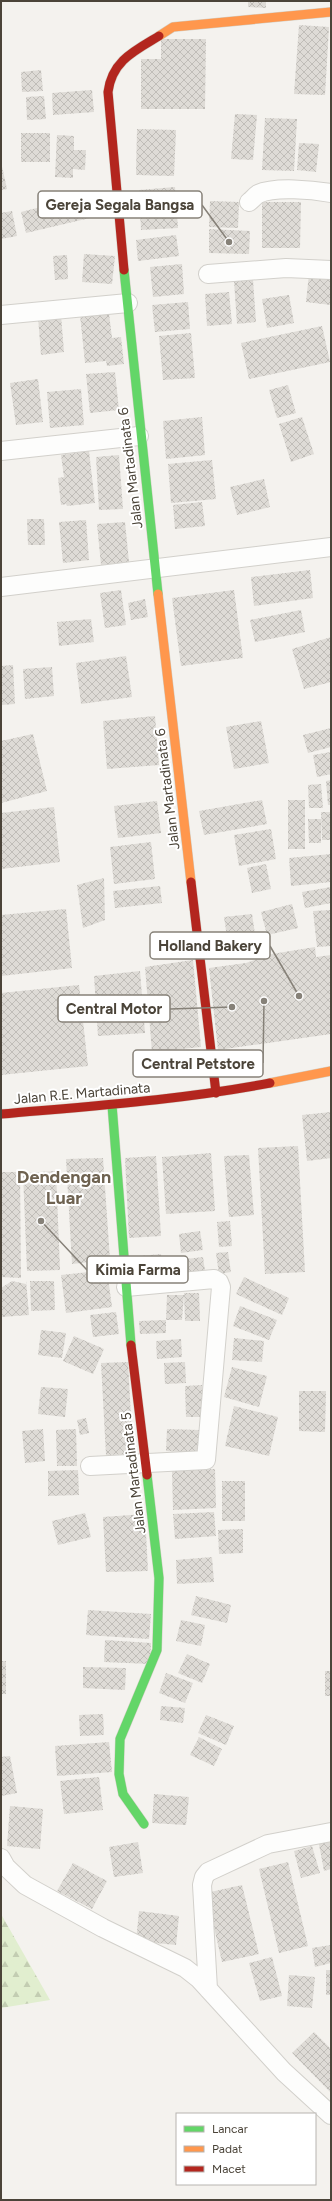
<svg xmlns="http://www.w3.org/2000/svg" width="332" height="2201" font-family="Figtree,sans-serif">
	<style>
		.forest { fill: url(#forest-firs) }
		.building { fill: url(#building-cross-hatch) }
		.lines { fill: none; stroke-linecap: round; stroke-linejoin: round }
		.street-casing { stroke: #d2d0cb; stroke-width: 20 }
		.fast-casing { stroke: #d3cfc5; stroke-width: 10 }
		.slow-casing { stroke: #d3cfc5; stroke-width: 10 }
		.jam-casing { stroke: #d3cfc5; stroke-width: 10 }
		.street { stroke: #fdfdfc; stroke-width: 18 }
		.fast { stroke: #63d668; stroke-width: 9 }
		.slow { stroke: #ff974d; stroke-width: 9 }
		.jam { stroke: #b3261e; stroke-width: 9 }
		.labels { text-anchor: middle; stroke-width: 4; stroke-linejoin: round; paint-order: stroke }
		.street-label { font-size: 14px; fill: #4b4439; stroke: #fff }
		.district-label { font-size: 18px; font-weight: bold; fill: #6e6250; stroke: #fff }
		.leader { fill: none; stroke: #868178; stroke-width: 1.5 }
		.callout-dot { fill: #868178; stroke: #fff; stroke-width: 1.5 }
		.callout { fill: #fff; stroke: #868178; stroke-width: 1.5 }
		.callout-label { font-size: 15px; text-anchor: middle; font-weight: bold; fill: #4b4439 }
	</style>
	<defs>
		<pattern id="forest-firs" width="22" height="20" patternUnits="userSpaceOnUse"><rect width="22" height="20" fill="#e1eecf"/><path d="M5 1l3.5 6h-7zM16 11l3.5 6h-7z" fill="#c3cdb2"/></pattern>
		<pattern id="building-cross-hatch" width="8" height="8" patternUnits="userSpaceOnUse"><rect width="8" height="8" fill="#dedbd6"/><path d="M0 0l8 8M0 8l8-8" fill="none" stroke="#c0bdb8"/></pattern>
	</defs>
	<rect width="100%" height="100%" fill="#f4f2ee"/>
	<path class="forest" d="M1,1914L50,2000L1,2008Z"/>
	<path class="building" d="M248,1H266V8L248,7Z
		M299,25L329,27L325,95L294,94Z
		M161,39H206L205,109H141V59H161Z
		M41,70L43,91L22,92L21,72Z
		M92,90L94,112L53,115L52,93Z
		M44,96L46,119L27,120L26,97Z
		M235,114L257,115L253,160L231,159Z
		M265,118L297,119L294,171L262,170Z
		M137,129L176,130L174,176L136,175Z
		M21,133H50V162H21Z
		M57,135L74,136V150H86L85,170L73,169V178L55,177Z
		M299,143L319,144L316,172L297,170Z
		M1,162L7,189L1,190Z
		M175,187L178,228L141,230L139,190Z
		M101,192L107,214L26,233L21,212Z
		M210,201L239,202L238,228L209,227Z
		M262,202H301L300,248H262Z
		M12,211L17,236L1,239V213Z
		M209,229L250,231L249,254L209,253Z
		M176,235L179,256L138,261L136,240Z
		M84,254L115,256L112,284L82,282Z
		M67,255L68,279L55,280L53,256Z
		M182,264L184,294L153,297L150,267Z
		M309,274L331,277V305L306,302Z
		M253,280L256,322L237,324L234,281Z
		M229,292L232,324L207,326L205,294Z
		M289,295L294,323L267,328L262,299Z
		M188,302L190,329L155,332L152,305Z
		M109,313L112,338L121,337L124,364L107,366L106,361L85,363L80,315Z
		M61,315L64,352L41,355L38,317Z
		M322,326L330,362L249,379L241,343Z
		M191,333L195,378L163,380L159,336Z
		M115,372L119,410L90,413L86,374Z
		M38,379L43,422L16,425L10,383Z
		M288,385L296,413L277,418L269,390Z
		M81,389L84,425L50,428L47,392Z
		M202,417L205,455L166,459L163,421Z
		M302,417L314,454L291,462L279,424Z
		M89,451L95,503L67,506L66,504L61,505L58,478L64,477L61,455Z
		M119,455L123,509L99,510L96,457Z
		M212,460L216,499L171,503L168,464Z
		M264,479L270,507L237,515L230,487Z
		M202,502L205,526L175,529L173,505Z
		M27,519H44L45,545H28Z
		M86,520L89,560L63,563L59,522Z
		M125,522L129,562L101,565L97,524Z
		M310,570L313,598L254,606L251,577Z
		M121,590L126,625L105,628L100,593Z
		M234,590L243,658L181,666L172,598Z
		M145,599L148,617L131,620L128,603Z
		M301,610L305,632L255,642L250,620Z
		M91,619L94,642L59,646L57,622Z
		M331,637V682L304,689L292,649Z
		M126,656L132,697L81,704L76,663Z
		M13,665L15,704L1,705V666Z
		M52,667L54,696L25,699L23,669Z
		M155,716L159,765L107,769L103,721Z
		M261,721L269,763L234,769L226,727Z
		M331,728V747L308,753L303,735Z
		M33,734L47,791L1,803V741Z
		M331,752V774L317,777L313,755Z
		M331,780V805H328L326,781Z
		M321,784L323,808H309L308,785Z
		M262,800L267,824L204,835L199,811Z
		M288,800H305V849H288Z
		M157,801L161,833L118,838L114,806Z
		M54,807L60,862L1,869V813Z
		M321,812H331V840H322Z
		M308,819H321V843H309Z
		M271,829L276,859L239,866L234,835Z
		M151,842L155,879L114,884L110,847Z
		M331,854V882L291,886L289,858Z
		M266,864L271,889L252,893L247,868Z
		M104,878L105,920L83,928L77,885Z
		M160,886L162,903L115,908L113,891Z
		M331,887V903L305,908L302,892Z
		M292,904L298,928L267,935L261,912Z
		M66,909L72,968L1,976V915Z
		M331,910V946L317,947L313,911Z
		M252,914L255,934L227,937L224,917Z
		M315,947L316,957L331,955V1034L218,1050L209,968L246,963L272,954Z
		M193,960L201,1047L152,1052L145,967Z
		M140,971L145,1033L98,1036L94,976Z
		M79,985L88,1066L1,1075V993Z
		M331,1112V1158L307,1161L302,1115Z
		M298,1146L305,1272L265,1274L258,1148Z
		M211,1153L215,1211L166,1214L162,1157Z
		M249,1155L254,1215L229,1217L224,1156Z
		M156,1156L161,1236L129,1238L125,1158Z
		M103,1158L110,1260L72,1264L66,1159Z
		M56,1171L60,1270L27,1271L23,1173Z
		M1,1172H20L21,1278L1,1277Z
		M230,1221L232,1246L219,1247L217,1222Z
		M200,1231L203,1250L181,1253L179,1234Z
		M228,1252L231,1272L219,1274L216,1253Z
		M161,1254L163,1280L130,1283L128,1257Z
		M203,1257L206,1278L180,1280L178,1260Z
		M107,1270L112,1307L66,1313L61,1275Z
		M244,1277L289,1298L282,1315L236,1294Z
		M26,1280L29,1315L1,1317V1288L12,1281L26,1284Z
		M30,1281H54L55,1310L31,1311Z
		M184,1293H199L200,1321H185Z
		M167,1295H184L182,1320H166Z
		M240,1306L277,1320L269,1340L233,1326Z
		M116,1312L119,1334L93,1337L90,1315Z
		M166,1320V1333L140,1334L139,1321Z
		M41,1330L66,1333L62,1358L38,1355Z
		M74,1336L104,1349L93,1374L63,1361Z
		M234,1338L264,1341L262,1362L232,1360Z
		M181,1339L182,1357L157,1359L156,1341Z
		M128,1362L133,1454L106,1455L101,1363Z
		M185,1362L186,1383L165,1384L164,1363Z
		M232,1367L267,1376L259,1407L224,1397Z
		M202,1385L203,1417H186L185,1386Z
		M41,1387L68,1389L65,1417L38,1414Z
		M299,1391H326L325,1432L299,1431Z
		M234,1406L278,1417L269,1456L225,1446Z
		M86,1418L89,1433L80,1435L77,1420Z
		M43,1429L45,1461L25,1463L22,1431Z
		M76,1429L77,1466H57L56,1430Z
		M167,1429L199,1430L198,1453L166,1451Z
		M215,1469L216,1508L173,1510L172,1470Z
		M78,1470L79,1495L48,1496V1471Z
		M222,1481H245V1521H222Z
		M214,1512L216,1536L175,1539L173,1514Z
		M85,1513L91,1537L58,1545L52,1521Z
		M145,1514L148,1571L106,1572L103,1517Z
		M243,1529V1553L219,1554L218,1530Z
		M212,1557L214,1582L177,1584L176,1560Z
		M196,1596L231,1605L227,1623L191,1615Z
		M88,1610L151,1614L149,1639L86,1635Z
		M181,1620L205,1625L201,1646L176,1641Z
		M105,1640L151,1643L150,1664L104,1662Z
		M187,1654L210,1664L202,1683L178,1673Z
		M1,1661H6V1694H1Z
		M83,1667L126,1668L125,1690L83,1688Z
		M325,1671H331V1696H325Z
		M166,1673L193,1683L185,1703L159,1693Z
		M161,1706L185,1708L183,1723L160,1720Z
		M103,1714L104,1735L80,1736L79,1715Z
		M206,1715L234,1726L226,1745L198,1733Z
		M199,1737L222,1749L214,1766L190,1755Z
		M109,1742L112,1772L57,1776L55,1746Z
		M10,1756L17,1793L1,1796V1757Z
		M99,1777L103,1810L64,1814L60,1781Z
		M154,1794L189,1797L186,1825L152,1823Z
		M10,1806L43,1809L40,1849L7,1846Z
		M331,1837V1869L324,1871L318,1839Z
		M138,1842L143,1873L114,1877L109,1847Z
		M312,1846L320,1873L301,1878L294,1851Z
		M288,1862L308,1946L279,1953L259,1869Z
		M73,1863L107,1881L92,1909L57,1891Z
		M242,1885L259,1954L222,1962L206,1893Z
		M139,1911L179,1916L176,1945L136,1941Z
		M331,1945V1963L315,1967L312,1948Z
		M272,1957L282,1996L260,2001L249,1963Z
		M326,1970H331V1995H326Z
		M289,1975L315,1977L312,2008L287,2006Z
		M314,2032L331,2049V2093L292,2053Z"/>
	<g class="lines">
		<g class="street-casing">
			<path id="street" d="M249,202C252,200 255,196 258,194C275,186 313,190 331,193
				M208,274L286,268L331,270
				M1,315L128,303
				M1,451L139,436
				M1,587L331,547
				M90,1466L206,1460L221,1287L219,1282L214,1279L126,1287
				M1,1858L6,1867L25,1885L103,1928L185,1968L199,1979L284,2072L331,2115
				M208,1989L202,1885L204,1877L208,1872L268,1844L331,1832"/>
		</g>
		<g class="fast-casing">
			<path id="fast" d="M124,270L158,594
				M112,1105L131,1345
				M144,1824L123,1794L119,1774L120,1739L157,1650L159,1578L147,1475"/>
		</g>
		<g class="slow-casing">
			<path id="slow" d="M159,36L173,27L331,12
				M158,594L191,882
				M270,1083L331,1071"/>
		</g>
		<g class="jam-casing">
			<path id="jam" d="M124,270L108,92C112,61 134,51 159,36
				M191,882L216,1093
				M1,1114C91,1106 181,1100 270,1083
				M131,1345L147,1475"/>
		</g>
		<use href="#street" class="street"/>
		<use href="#fast" class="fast"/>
		<use href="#slow" class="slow"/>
		<use href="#jam" class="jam"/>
	</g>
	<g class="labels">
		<g class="street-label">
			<text transform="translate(130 468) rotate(-97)" y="5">Jalan Martadinata 6</text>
			<text transform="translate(167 789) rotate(-97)" y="5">Jalan Martadinata 6</text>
			<text transform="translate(82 1093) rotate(-5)" y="5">Jalan R.E. Martadinata</text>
			<text transform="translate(133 1473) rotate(-97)" y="5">Jalan Martadinata 5</text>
		</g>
		<g class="district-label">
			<text x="64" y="1183">Dendengan<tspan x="64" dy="21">Luar</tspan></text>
		</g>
	</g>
	<path class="leader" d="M229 242L202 205M299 996L270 946M232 1007L170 1009M264 1001L263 1063M41 1221L87 1270"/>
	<g class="callout-dot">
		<circle cx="229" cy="242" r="4"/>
		<circle cx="299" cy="996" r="4"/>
		<circle cx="232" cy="1007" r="4"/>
		<circle cx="264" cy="1001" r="4"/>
		<circle cx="41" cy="1221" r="4"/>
	</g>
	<g class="callout">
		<rect x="38" y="191" width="164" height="27" rx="4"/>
		<rect x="150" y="932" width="120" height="27" rx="4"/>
		<rect x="58" y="995" width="112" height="27" rx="4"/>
		<rect x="133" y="1050" width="130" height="27" rx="4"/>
		<rect x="87" y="1256" width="101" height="27" rx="4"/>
	</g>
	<g class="callout-label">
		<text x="120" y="210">Gereja Segala Bangsa</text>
		<text x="210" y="951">Holland Bakery</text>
		<text x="114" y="1014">Central Motor</text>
		<text x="198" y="1069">Central Petstore</text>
		<text x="138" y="1275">Kimia Farma</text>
	</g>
	<rect width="332" height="2201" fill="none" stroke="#4b4439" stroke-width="4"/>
	<rect x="176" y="2113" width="140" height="72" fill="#ffffff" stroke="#b7b4b0"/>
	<rect x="184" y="2126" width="20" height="6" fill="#63d668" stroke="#b7b4b0"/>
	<text x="212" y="2133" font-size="12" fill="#4b4439">Lancar</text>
	<rect x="184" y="2146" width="20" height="6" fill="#ff974d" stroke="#b7b4b0"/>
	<text x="212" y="2153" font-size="12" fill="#4b4439">Padat</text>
	<rect x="184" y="2166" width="20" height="6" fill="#b3261e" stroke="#b7b4b0"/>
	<text x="212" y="2173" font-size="12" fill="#4b4439">Macet</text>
</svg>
